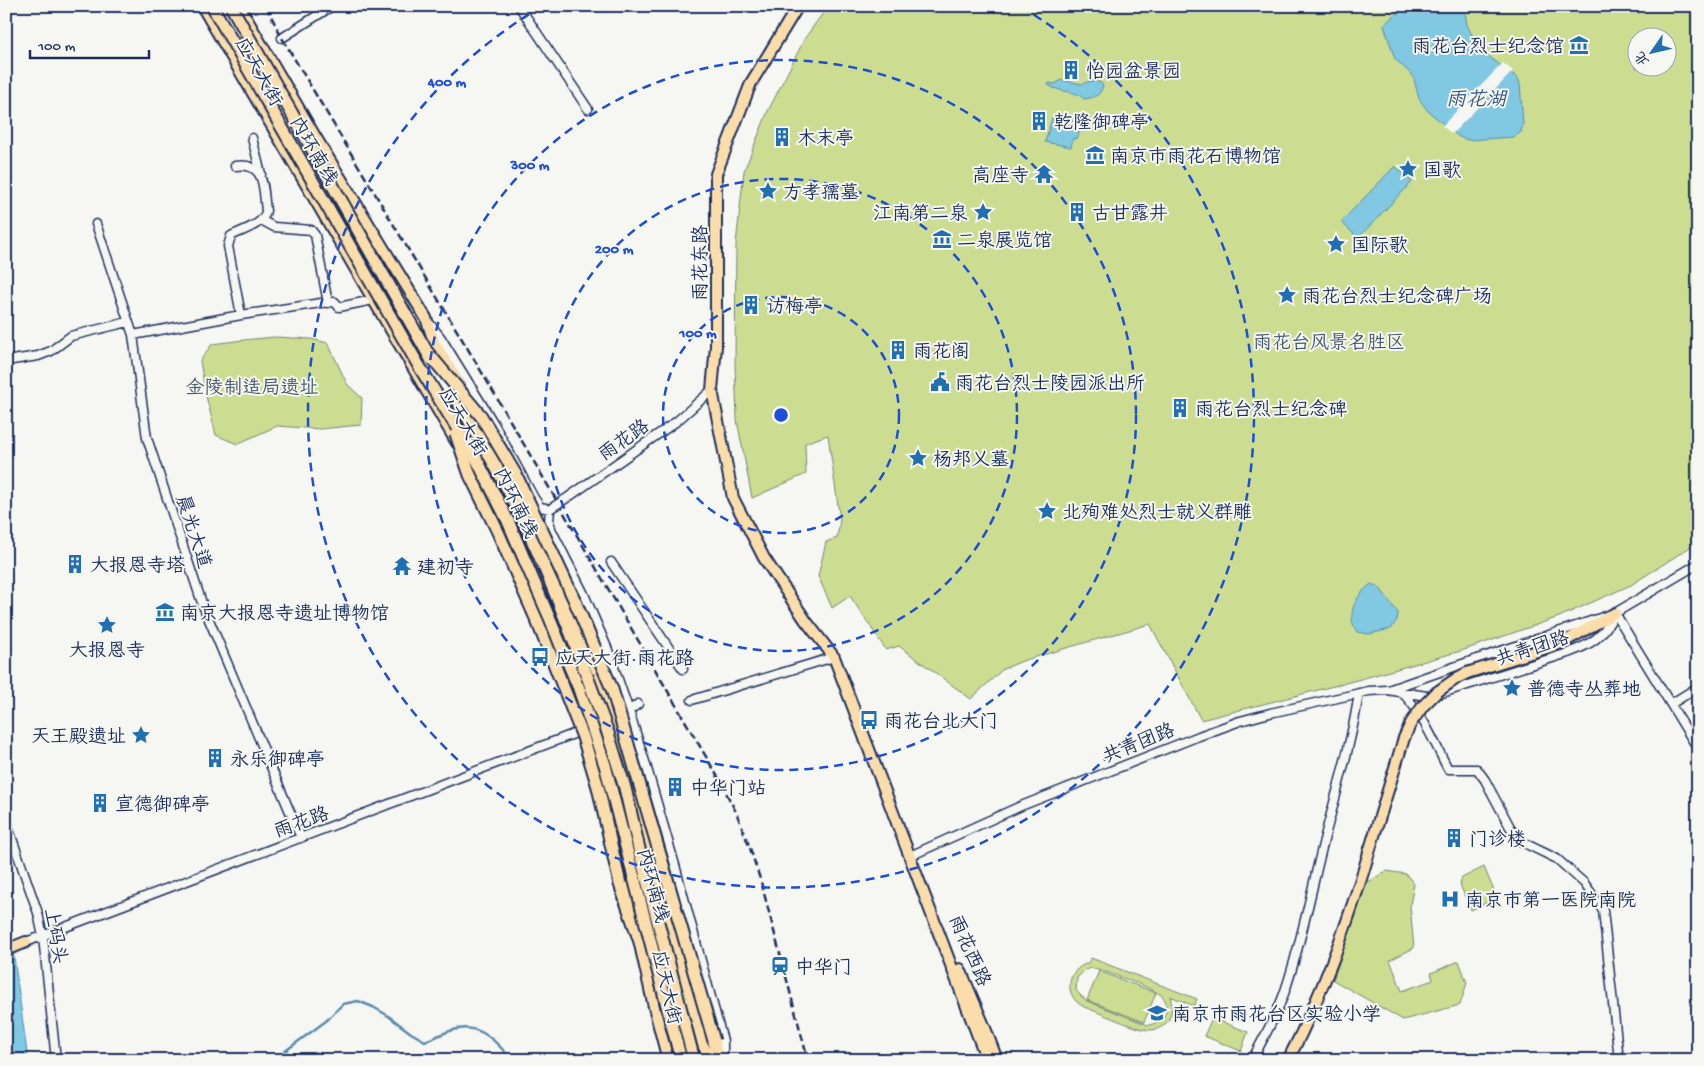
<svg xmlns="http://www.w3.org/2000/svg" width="1704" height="1066" font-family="'Gochi Hand','LXGW WenKai TC',sans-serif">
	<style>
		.green { fill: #ccdc90; stroke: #748677; fill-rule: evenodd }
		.water { fill: #81c8e2; stroke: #588bad }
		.pier { fill: #f6f6f2 }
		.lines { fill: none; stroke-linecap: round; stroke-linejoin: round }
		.stream { stroke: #588bad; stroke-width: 2.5 }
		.minor-casing { stroke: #1b2f5e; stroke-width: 11 }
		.major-casing { stroke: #1b2f5e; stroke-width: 14 }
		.highway-casing { stroke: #1b2f5e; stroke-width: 15 }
		.minor { stroke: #f6f6f2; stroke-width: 8 }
		.major { stroke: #fbddab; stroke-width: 10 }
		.highway { stroke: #fbddab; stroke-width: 11 }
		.rail { stroke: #1b2f5e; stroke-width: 2.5; stroke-dasharray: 8 4; stroke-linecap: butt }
		.minor-bridge-casing { stroke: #1b2f5e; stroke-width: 11; stroke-linecap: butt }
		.major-bridge-casing { stroke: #1b2f5e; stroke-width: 14; stroke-linecap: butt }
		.highway-bridge-casing { stroke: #1b2f5e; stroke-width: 15; stroke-linecap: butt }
		.minor-bridge { stroke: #f6f6f2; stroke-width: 8 }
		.major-bridge { stroke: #fbddab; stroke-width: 10 }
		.highway-bridge { stroke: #fbddab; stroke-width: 11 }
		.ring { fill: none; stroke: #1d4ed8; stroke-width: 2.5; stroke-dasharray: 9 6 }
		.labels { text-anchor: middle; stroke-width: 4; stroke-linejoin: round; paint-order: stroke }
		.poi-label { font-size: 19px; fill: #1b2f5e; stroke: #f6f6f2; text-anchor: start }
		.street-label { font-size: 19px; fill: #1b2f5e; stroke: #f6f6f2 }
		.park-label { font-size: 19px; fill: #475a6a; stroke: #f6f6f2 }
		.water-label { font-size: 20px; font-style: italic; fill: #34557f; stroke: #f6f6f2 }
		.centre { fill: #1d4ed8; stroke: #f6f6f2; stroke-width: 2.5 }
		.ring-label { font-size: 15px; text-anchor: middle; font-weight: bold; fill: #1d4ed8; stroke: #f6f6f2; stroke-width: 4; stroke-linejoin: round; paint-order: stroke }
	</style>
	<rect width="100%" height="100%" fill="#f6f6f2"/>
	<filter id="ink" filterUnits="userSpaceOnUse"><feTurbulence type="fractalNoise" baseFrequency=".02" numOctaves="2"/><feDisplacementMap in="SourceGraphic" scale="10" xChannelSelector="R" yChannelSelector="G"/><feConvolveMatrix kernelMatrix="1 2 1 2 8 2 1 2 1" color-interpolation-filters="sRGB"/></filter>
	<g filter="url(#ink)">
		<path class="green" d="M828,6H1698V542L1631,585L1559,617L1461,651L1361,679L1201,720L1150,624L1025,660L1003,669L971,699L899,646L886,650L850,596L832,608L818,576L826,542L837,538L840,520L828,435L805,443L806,474L752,498L737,420L735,364L736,244L744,171L768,111L805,38ZM1636,38H1666V68H1636Z
			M275,337L311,339L328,343L347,384L362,398L361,425L320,429L277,426L237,444L216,435L206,396L200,361L212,344L243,340Z
			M1484,867L1497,898L1471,910L1461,887L1460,883L1462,878Z
			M1386,871L1406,874L1414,884L1410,905L1414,948L1390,960L1402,991L1433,980L1431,973L1459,961L1467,983L1460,1005L1403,1020L1333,980L1365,884Z
			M1091,958L1197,999L1194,1006L1170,996C1172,1004 1173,1011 1169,1019C1165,1026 1158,1030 1150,1030C1136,1030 1099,1012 1084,1007C1063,996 1066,970 1088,963ZM1091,968L1098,969C1111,974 1155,988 1163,997C1166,1001 1167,1007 1166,1012C1163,1020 1156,1024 1148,1025L1087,1001L1080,995L1076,990L1077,978L1085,970Z
			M1099,971L1156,993L1144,1022L1087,1000Z
			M1212,1018L1248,1032L1241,1051L1204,1036Z"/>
		<path class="water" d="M1409,6H1464L1467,25L1475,41L1488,56L1518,78L1520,84L1523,124L1521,132L1514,137L1468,140L1459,137L1428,111L1419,99L1414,79L1411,74L1395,59L1384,25L1394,15Z
			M1061,80L1082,84C1089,81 1097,79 1103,85C1100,96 1096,97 1084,99C1075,89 1062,94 1048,85L1049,83L1055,84Z
			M1052,118L1079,122L1082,126L1077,139L1073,138L1071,147L1045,142Z
			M1395,166L1412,182L1358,238L1341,222Z
			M1371,584L1379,587L1398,613L1397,620L1391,629L1369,634L1357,632C1345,615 1356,595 1371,584Z
			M6,898L28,1060H6Z"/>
		<path class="pier" d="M1503,63L1513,71L1452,134L1442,126Z"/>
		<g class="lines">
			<path class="stream" d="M273,1060L326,1021L343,1004L358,1001L373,1007L387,1015L411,1033L425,1041C434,1038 441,1034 450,1031C478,1021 495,1040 512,1060"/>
			<g class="minor-casing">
				<path id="minor" d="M519,6L588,109
					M282,38L332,6
					M252,138L261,174
					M235,166C266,161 263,188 266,211C264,225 242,230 231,236L228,246L241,315
					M261,220L274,227L311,230L315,235L328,303
					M96,224L133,335L147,438L202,603L301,838
					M430,324L441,338L494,424L534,498L540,507L550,509L549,522L552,531L584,594L608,650L629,711L646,765L675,865L723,1041V1060
					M133,335L241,315L321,303L335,302L339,307L373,300
					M6,361L38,356L51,351L71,336L128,322
					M570,496L677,421L712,390
					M611,562L683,669
					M1615,613L1698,749
					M1391,689L1471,661L1615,613L1698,564
					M1400,691C1419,706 1436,746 1448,769H1477L1485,780L1510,827L1518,840L1557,859L1584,883L1603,910L1619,1060
					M692,700L834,657
					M1671,704L1698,687
					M626,713L638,704
					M6,821L38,913L43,937L56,1060
					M910,856L1021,806L1199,736L1240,721L1270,713L1369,691L1387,690L1427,696L1436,695L1568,653C1592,644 1603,637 1615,613
					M26,942L584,730
					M1252,1060C1264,1037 1277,1015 1285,991C1301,944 1310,896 1322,848C1335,796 1351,746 1359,693"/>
			</g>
			<g class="major-casing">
				<path id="major" d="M202,6L457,443
					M239,6L316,138L426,318L434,342L459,384
					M798,6L751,83L716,174V346L712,390L733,498L764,558L806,621L834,657L987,1060
					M487,436L531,521L604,687L703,1045L710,1060
					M471,467L491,505
					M519,566L542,616L557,656
					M1562,643L1615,613
					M572,695L587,729L591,747
					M616,843L631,902
					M637,931L654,1007L668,1060
					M6,950L26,942
					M960,969L985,1028L997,1060
					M1288,1060C1323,993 1349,921 1370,849"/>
			</g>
			<g class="highway-casing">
				<path id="highway" d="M459,403C475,430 491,458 506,486C538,547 563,612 587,676
					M508,521L578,686
					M620,884L639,939
					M714,1041L717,1060"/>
			</g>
			<use href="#minor" class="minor"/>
			<use href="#major" class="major"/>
			<use href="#highway" class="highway"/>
			<path class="rail" d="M266,6L282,38L484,376L719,779L736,812L750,848L761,882L808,1060"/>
			<g class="minor-bridge-casing">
				<path id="minor-bridge" d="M550,509L570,496"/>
			</g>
			<g class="major-bridge-casing">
				<path id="major-bridge" d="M1370,849L1404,738L1411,723L1423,706L1437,692L1457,678L1467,673L1562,643"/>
			</g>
			<g class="highway-bridge-casing">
				<path id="highway-bridge" d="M212,6L419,366L477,460L508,521
					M231,6L431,359
					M428,353L481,416L516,475L574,599L612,689L714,1041
					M456,434L470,475L498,532L538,623L583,737L598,787L620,884
					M587,676L607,730L625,788L640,853L694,1060
					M578,686L605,765L681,1060"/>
			</g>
			<use href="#minor-bridge" class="minor-bridge"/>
			<use href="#major-bridge" class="major-bridge"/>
			<use href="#highway-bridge" class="highway-bridge"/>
		</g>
	</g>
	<g class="ring">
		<circle cx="781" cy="415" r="118"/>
		<circle cx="781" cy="415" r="236"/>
		<circle cx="781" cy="415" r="355"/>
		<path d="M1021 7A473 473 0 1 1 541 7"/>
	</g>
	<defs>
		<g id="museum-bare" transform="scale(1.5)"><path d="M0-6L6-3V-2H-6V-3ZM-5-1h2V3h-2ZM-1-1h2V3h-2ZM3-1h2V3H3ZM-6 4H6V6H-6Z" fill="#1f6fb2" stroke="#f6f6f2" stroke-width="2.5" paint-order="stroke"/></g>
		<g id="building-bare" transform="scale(1.5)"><path d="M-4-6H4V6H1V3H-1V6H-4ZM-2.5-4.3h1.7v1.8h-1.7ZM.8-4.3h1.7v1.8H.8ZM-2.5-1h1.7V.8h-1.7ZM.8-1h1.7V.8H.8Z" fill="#1f6fb2" stroke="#f6f6f2" stroke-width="2.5" paint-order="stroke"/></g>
		<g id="sight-bare" transform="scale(1.5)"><path d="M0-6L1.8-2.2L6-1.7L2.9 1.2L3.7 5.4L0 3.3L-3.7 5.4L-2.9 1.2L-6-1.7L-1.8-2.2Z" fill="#1f6fb2" stroke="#f6f6f2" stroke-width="2.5" paint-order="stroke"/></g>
		<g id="temple-bare" transform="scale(1.5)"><path d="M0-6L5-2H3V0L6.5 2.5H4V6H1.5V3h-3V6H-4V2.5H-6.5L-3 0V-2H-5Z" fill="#1f6fb2" stroke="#f6f6f2" stroke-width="2.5" paint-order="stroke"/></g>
		<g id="civic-bare" transform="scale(1.5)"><path d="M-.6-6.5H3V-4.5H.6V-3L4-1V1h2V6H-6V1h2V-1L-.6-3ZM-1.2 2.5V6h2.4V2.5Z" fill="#1f6fb2" stroke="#f6f6f2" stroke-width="2.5" paint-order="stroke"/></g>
		<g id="bus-bare" transform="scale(1.5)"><path d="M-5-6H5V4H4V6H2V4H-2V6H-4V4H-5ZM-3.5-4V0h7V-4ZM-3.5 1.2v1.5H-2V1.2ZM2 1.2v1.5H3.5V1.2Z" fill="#1f6fb2" stroke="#f6f6f2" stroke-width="2.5" paint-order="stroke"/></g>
		<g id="hospital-bare" transform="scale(1.5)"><path d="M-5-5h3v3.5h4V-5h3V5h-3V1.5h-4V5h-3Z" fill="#1f6fb2" stroke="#f6f6f2" stroke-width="2.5" paint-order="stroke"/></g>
		<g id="station-bare" transform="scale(1.5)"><path d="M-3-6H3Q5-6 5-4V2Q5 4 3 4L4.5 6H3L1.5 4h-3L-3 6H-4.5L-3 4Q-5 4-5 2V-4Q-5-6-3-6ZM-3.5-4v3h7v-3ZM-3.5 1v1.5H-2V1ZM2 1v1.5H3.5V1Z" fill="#1f6fb2" stroke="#f6f6f2" stroke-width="2.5" paint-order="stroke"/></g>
		<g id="school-bare" transform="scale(1.5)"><path d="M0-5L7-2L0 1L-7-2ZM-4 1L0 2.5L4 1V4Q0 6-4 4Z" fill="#1f6fb2" stroke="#f6f6f2" stroke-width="2.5" paint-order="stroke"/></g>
	</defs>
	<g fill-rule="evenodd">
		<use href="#museum-bare" x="1579" y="45"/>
		<use href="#building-bare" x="1071" y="70"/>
		<use href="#building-bare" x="1039" y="121"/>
		<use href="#building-bare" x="782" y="137"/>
		<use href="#museum-bare" x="1095" y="155"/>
		<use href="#sight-bare" x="1408" y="169"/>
		<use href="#temple-bare" x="1044" y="174"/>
		<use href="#sight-bare" x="768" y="191"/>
		<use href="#sight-bare" x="983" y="212"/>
		<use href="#building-bare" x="1077" y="212"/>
		<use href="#museum-bare" x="942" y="239"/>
		<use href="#sight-bare" x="1336" y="244"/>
		<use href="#sight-bare" x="1287" y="295"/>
		<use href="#building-bare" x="751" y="305"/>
		<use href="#building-bare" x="898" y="350"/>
		<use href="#civic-bare" x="940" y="382"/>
		<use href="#building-bare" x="1180" y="408"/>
		<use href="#sight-bare" x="918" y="458"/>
		<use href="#sight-bare" x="1047" y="511"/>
		<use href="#building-bare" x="75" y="564"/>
		<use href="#temple-bare" x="402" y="566"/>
		<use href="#museum-bare" x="165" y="612"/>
		<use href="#sight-bare" x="107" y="625"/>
		<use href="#bus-bare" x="540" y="657"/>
		<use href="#sight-bare" x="1512" y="688"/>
		<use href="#bus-bare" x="869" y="720"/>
		<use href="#sight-bare" x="141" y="735"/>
		<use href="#building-bare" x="215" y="758"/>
		<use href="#building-bare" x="675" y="787"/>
		<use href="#building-bare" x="100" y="803"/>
		<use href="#building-bare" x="1454" y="838"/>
		<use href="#hospital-bare" x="1450" y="899"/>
		<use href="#station-bare" x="780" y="966"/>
		<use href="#school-bare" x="1157" y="1013"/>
	</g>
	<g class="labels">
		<g class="poi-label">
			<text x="1564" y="52" text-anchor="end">雨花台烈士纪念馆</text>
			<text x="1086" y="77">怡园盆景园</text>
			<text x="1054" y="128">乾隆御碑亭</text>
			<text x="797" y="144">木末亭</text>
			<text x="1110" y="162">南京市雨花石博物馆</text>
			<text x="1423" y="176">国歌</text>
			<text x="1029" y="181" text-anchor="end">高座寺</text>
			<text x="783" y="198">方孝孺墓</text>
			<text x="968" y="219" text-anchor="end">江南第二泉</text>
			<text x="1092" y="219">古甘露井</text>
			<text x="957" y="246">二泉展览馆</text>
			<text x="1351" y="251">国际歌</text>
			<text x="1302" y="302">雨花台烈士纪念碑广场</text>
			<text x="766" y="312">访梅亭</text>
			<text x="913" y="357">雨花阁</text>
			<text x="955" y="389">雨花台烈士陵园派出所</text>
			<text x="1195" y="415">雨花台烈士纪念碑</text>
			<text x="933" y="465">杨邦乂墓</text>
			<text x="1062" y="518">北殉难处烈士就义群雕</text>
			<text x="90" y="571">大报恩寺塔</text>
			<text x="417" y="573">建初寺</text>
			<text x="180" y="619">南京大报恩寺遗址博物馆</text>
			<text x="107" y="656" text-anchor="middle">大报恩寺</text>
			<text x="555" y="664">应天大街·雨花路</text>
			<text x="1527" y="695">普德寺丛葬地</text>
			<text x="884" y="727">雨花台北大门</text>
			<text x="126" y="742" text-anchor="end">天王殿遗址</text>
			<text x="230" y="765">永乐御碑亭</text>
			<text x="690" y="794">中华门站</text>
			<text x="115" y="810">宣德御碑亭</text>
			<text x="1469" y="845">门诊楼</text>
			<text x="1465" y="906">南京市第一医院南院</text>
			<text x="795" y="973">中华门</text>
			<text x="1172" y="1020">南京市雨花台区实验小学</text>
		</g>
		<g class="street-label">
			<text transform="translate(260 71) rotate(60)" y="7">应天大街</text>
			<text transform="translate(315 150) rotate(60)" y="7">内环南线</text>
			<text transform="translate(699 263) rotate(-90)" y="7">雨花东路</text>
			<text transform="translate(464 421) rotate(59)" y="7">应天大街</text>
			<text transform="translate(623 439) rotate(-35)" y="7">雨花路</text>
			<text transform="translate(517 502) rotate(64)" y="7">内环南线</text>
			<text transform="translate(195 531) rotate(72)" y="7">晨光大道</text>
			<text transform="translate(1532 647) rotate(-18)" y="7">共青团路</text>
			<text transform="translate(1138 742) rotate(-22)" y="7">共青团路</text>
			<text transform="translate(301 821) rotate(-20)" y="7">雨花路</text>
			<text transform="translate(654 885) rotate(75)" y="7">内环南线</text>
			<text transform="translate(57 936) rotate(80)" y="7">上码头</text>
			<text transform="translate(971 950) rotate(66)" y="7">雨花西路</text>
			<text transform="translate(668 987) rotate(77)" y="7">应天大街</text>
		</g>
		<g class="park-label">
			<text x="1329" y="348">雨花台风景名胜区</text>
			<text x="252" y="393">金陵制造局遗址</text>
		</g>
		<g class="water-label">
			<text x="1476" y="105">雨花湖</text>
		</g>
	</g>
	<circle cx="781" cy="415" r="8" class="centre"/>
	<g class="ring-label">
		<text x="447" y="86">400 m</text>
		<text x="530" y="169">300 m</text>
		<text x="614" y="253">200 m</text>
		<text x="698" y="337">100 m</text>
	</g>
	<rect width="1704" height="1066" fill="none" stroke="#f6f6f2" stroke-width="25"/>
	<rect x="12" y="12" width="1679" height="1041" fill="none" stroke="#1b2f5e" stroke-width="2" filter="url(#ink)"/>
	<g transform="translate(1652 52) rotate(236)"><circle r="24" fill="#f6f6f2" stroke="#9ea6b7"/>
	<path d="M0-4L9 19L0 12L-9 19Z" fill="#1f6fb2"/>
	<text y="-8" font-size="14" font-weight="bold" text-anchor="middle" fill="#1b2f5e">北</text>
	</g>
	<path d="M30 50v8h119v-8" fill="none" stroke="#1b2f5e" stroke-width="2.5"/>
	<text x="38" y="50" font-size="15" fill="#1b2f5e" stroke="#f6f6f2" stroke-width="4" paint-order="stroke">100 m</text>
</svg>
